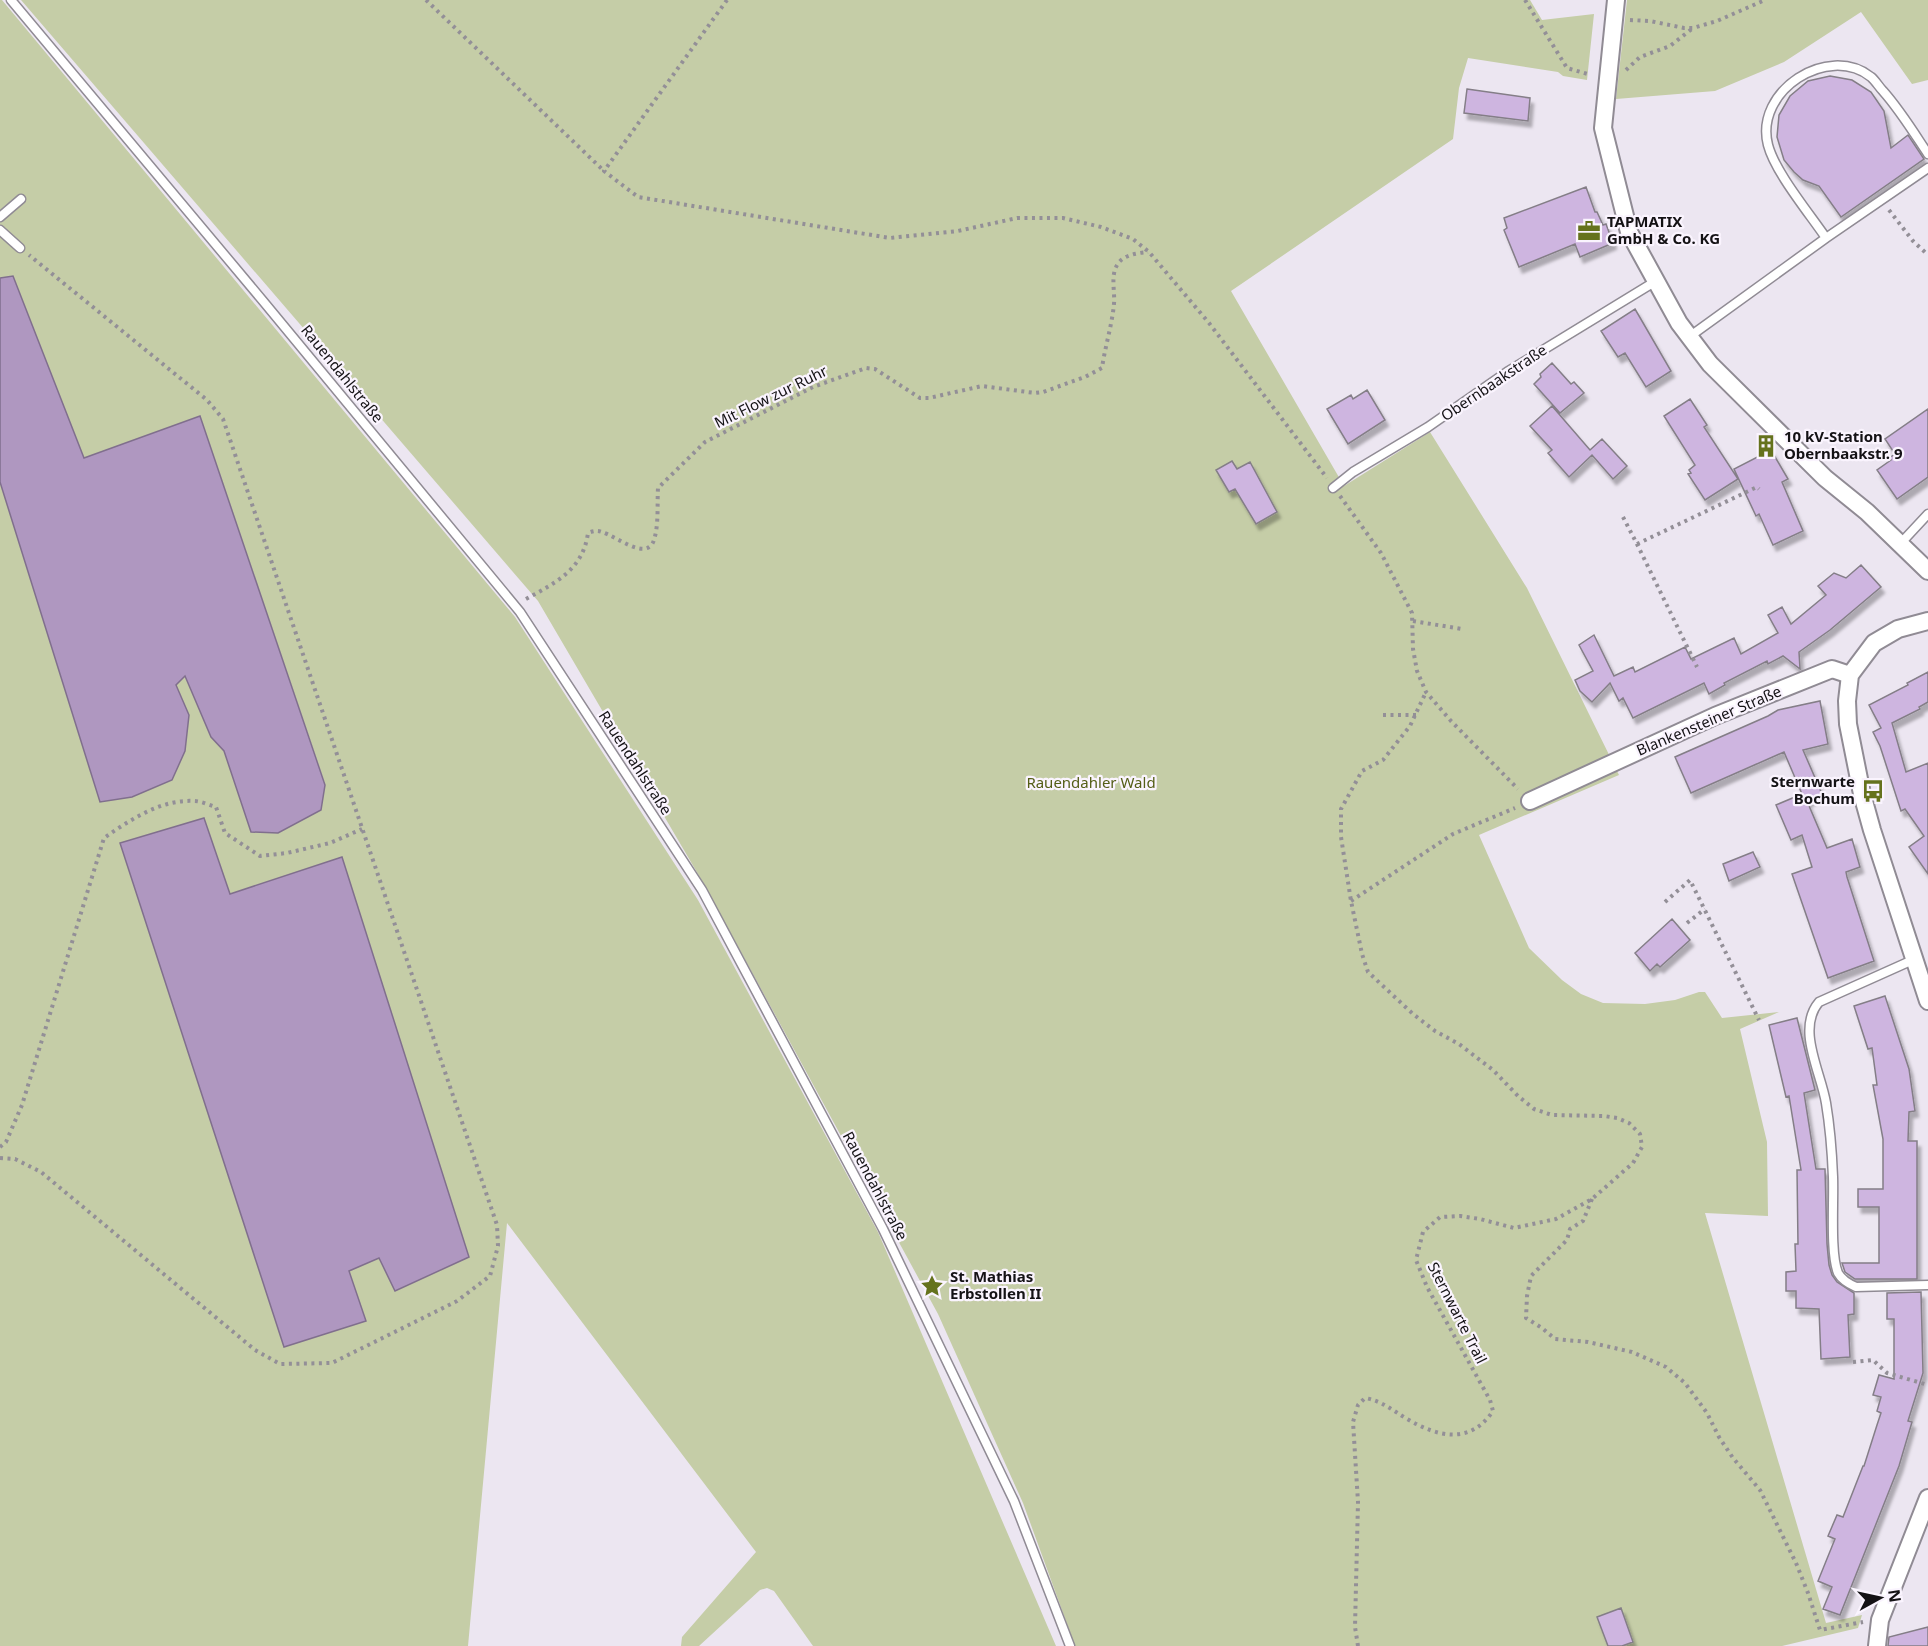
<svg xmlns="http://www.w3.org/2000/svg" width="1928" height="1646" font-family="'Noto Sans',sans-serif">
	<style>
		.green { fill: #c5cda7 }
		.water { fill: #af97c0; stroke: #806f8d; stroke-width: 1.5 }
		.building { fill: #ceb5e0; stroke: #847e87; stroke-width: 1.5; filter: url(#shadow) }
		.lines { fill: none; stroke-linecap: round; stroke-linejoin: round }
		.service-casing { stroke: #908b94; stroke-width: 11 }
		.minor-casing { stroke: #908b94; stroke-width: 20 }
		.path { stroke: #938f97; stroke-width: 4; stroke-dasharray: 3 4.5; stroke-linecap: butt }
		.service { stroke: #fff; stroke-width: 8 }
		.minor { stroke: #fff; stroke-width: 16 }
		.labels { text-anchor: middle; stroke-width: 4.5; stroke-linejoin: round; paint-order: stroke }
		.poi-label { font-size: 15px; font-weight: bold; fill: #141215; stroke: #faf4fe; text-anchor: start }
		.street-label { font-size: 15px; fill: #141215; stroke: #faf4fe }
		.park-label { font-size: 15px; fill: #545e16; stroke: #faf4fe }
	</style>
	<defs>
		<filter id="shadow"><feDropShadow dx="3.5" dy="6" stdDeviation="1.5" flood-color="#0004"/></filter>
	</defs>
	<rect width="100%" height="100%" fill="#ece6f1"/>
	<path class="green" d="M0,0H2L515,617L698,900L878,1232L1056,1646H813L774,1591L767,1588L760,1590L699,1646H681L682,1637L756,1552L507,1223L468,1646H0V482L100,802L172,780L185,750L189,715L176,685L186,675L211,737L224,751L251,832L321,810L325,784L200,416L84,459L13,276L0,278Z
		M21,0H1530L1542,20L1594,14L1587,80L1563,76L1558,72L1468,58L1459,88L1453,139L1231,291L1344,486L1430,432L1527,588L1619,775L1479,835L1529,948L1562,980L1581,994L1603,1003L1645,1004L1675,1000L1699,992H1705L1722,1018L1779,1012L1740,1029L1767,1142L1768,1216L1705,1213L1826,1623L1862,1615L1858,1628L1782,1646H1075L1023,1503L938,1314L705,886L538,601Z
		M1627,0H1928V80L1912,84L1861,12L1784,62L1715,91L1616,99Z"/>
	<path class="water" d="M13,276L84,458L200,416L325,785L321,810L278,833L251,832L224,751L211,737L185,676L176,685L189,715L185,751L172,780L132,797L100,802L0,482V278Z
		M204,818L230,894L342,857L469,1257L395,1291L379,1258L349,1271L366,1321L284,1347L120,843Z"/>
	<path class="building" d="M1830,76L1852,80L1871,92L1884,111L1891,148L1908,135L1924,159L1841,217L1819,186L1803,180L1794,172L1784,160L1777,137L1779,115L1790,96L1808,81Z
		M1467,89L1530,98L1528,121L1464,113Z
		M1586,187L1595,212H1597L1603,225L1606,224L1613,243L1580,257L1575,244L1519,267L1504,230L1507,228L1504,218Z
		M1635,309L1671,371L1646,387L1625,353L1618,357L1601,331Z
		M1552,363L1571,384L1574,382L1584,393L1560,413L1534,384L1541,377L1540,374Z
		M1367,390L1385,420L1348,444L1327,409L1351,395L1353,399Z
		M1690,399L1707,425L1704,427L1738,479L1705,500L1688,474L1691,473L1689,470L1695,465L1664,416Z
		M1552,406L1590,450L1602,439L1627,466L1613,479L1592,455L1569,477L1548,453L1552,450L1530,426Z
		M1928,409V477L1897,499L1877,470L1891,460L1889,458L1895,454L1885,439Z
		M1771,450L1788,479L1782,482L1803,531L1773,545L1759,514L1756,516L1734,469Z
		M1232,461L1237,469L1250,462L1277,512L1256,524L1235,489L1229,492L1216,470Z
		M1861,565L1881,587L1830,630L1799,652L1800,669L1783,656L1768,664L1767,661L1724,683L1725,685L1709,694L1704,683L1633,718L1623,698L1619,701L1610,683L1592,702L1580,691L1575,680L1593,671L1579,645L1594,635L1614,676L1633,667L1635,672L1685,647L1691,659L1734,638L1741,654L1778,633L1768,615L1782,607L1791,624L1826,595L1818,586L1834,573L1846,578Z
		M1928,672V702L1919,707L1920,709L1892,723L1906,772L1928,763V874L1909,847L1924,836L1905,809L1901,811L1880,746L1873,732L1881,728L1869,705L1908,685L1907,683Z
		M1820,701L1828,744L1803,750L1822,794L1807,801L1827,848L1852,839L1860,867L1846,872L1847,877L1874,961L1828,978L1792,874L1812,867L1802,835L1791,840L1776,805L1802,794L1784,752L1691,793L1675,757L1768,716L1778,710Z
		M1753,852L1760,867L1729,881L1723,864Z
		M1672,919L1690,940L1660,967L1657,964L1650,971L1635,953Z
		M1885,996L1909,1069L1915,1111L1909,1112L1908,1141H1917V1279H1855L1845,1272L1842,1263H1879V1207H1858V1189H1883V1139L1873,1085H1877L1872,1048L1868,1049L1854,1006Z
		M1797,1018L1815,1090L1804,1093L1816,1169H1825L1827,1244L1829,1265L1832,1275L1837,1282L1854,1293V1314L1848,1315L1850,1357L1821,1359L1819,1309L1796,1308V1291H1786V1272L1796,1271L1795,1244H1798L1797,1170H1801L1789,1096L1786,1097L1769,1025Z
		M1921,1292L1923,1373L1908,1421L1912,1422L1899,1466L1840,1615L1823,1609L1832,1587L1818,1581L1835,1539L1828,1536L1837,1515L1843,1517L1863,1466H1864L1877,1425L1881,1413L1877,1411L1881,1397L1873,1395L1879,1375L1894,1379V1319H1887V1293Z
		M1621,1608L1633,1642L1622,1646H1608L1597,1617Z
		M1928,1627V1646H1888L1889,1637Z"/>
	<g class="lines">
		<g class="service-casing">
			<path id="service" d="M11,0L263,301L520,612L702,890L883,1229L1014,1501L1070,1646
				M0,217L21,199
				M0,230L20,248
				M1826,238C1809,213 1775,172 1768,145C1754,91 1828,43 1871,77C1875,80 1879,87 1883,91C1900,110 1914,133 1928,154
				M1689,337L1826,238L1928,168
				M1333,488L1353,472L1428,427L1507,372L1656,281
				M1900,544L1928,514
				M1915,959L1819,1002C1796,1029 1821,1072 1826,1103C1830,1127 1832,1152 1833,1177C1834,1200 1830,1254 1838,1273C1842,1280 1849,1284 1856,1287L1928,1285"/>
		</g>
		<g class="minor-casing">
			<path id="minor" d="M1616,0L1603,128L1629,232L1679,323L1710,364L1825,478L1867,512L1928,571
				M1928,621L1898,629L1874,643L1850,675L1847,701L1848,724L1862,794L1872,830L1928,1001
				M1530,801L1715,716L1832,669L1850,675
				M1877,1646L1880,1620L1928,1498"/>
		</g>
		<path class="path" d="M426,0L604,171
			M727,0L604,171L638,197L890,238L958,231L1017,218H1063L1101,227L1133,239L1149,252L1209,323L1327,478
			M1525,0L1567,68L1591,75
			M1630,20L1650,21L1684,28H1693L1717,21L1765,0
			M1626,70L1640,57L1670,46L1693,28
			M1889,210L1913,241L1928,255
			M1340,496L1381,553L1412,613L1413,649L1417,671L1426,692L1451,721L1518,789
			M1623,517L1637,544L1697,667
			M1637,544L1757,487L1759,489
			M526,599C555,583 583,570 588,533C593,531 597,530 602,532C616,536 647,562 654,540C659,524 657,504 658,488L705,442L813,387L866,368L875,369L920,398H929L982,386L1035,393L1043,392L1085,377L1102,368C1105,347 1112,325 1114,304C1115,292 1111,278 1116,267C1121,255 1137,253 1148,252
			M1413,621L1462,629
			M1383,715H1416
			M1351,901L1453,834L1515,808
			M1665,902L1690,880L1759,1020
			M1687,923L1705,909
			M0,1147L6,1142L22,1105L104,838C130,820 161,799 194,801C201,801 209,805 216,807L225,833L260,856L287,853L330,843L362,829
			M0,1158L15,1159L41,1172L255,1350L280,1364L332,1363L457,1301L490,1276L498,1246L497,1225L223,419L207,400L29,255
			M1592,1199L1583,1221L1570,1229L1567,1240L1531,1276L1527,1296L1526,1318L1542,1328L1555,1339L1588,1342L1632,1352L1666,1367L1685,1383L1707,1413L1719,1437L1733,1458L1760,1490L1796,1563L1808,1593L1820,1630L1863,1622
			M1853,1362L1873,1360L1887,1373L1928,1385
			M1358,1646L1355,1627L1358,1502L1353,1422L1358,1405L1365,1398C1382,1401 1392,1410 1407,1419C1438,1437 1470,1445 1493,1411L1490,1400L1427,1287L1416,1260L1423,1232L1440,1217L1460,1216L1480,1219L1514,1228L1556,1219L1592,1199L1633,1163L1642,1147L1640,1134L1629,1123L1617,1118L1604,1116L1552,1115L1534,1109L1518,1096L1493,1070L1459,1044L1435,1031L1413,1014L1368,972L1362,954L1351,901L1341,837V809L1362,771L1383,760L1410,726L1426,692"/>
		<use href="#service" class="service"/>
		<use href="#minor" class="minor"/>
	</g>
	<defs>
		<g id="office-bare" transform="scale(1.8)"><path d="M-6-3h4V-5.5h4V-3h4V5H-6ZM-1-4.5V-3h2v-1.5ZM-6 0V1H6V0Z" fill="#65721d" stroke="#faf4fe" stroke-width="2.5" paint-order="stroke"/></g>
		<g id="building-bare" transform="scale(1.8)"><path d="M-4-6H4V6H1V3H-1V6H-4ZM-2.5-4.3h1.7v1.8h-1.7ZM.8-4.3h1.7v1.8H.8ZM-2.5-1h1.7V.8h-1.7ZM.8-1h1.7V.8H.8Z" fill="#65721d" stroke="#faf4fe" stroke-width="2.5" paint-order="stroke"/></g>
		<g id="bus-bare" transform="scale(1.8)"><path d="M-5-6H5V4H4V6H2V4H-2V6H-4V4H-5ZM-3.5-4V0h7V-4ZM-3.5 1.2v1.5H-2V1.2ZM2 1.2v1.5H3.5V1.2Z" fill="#65721d" stroke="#faf4fe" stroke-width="2.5" paint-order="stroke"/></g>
		<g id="sight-bare" transform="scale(1.8)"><path d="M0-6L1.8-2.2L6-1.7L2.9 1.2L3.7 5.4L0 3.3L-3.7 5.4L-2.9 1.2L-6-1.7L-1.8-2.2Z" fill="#65721d" stroke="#faf4fe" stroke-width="2.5" paint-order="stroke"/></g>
	</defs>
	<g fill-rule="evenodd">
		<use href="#office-bare" x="1589" y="231"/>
		<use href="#building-bare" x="1766" y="446"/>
		<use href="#bus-bare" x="1873" y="791"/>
		<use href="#sight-bare" x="932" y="1286"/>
	</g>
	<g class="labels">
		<g class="poi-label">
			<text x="1607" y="227">TAPMATIX<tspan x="1607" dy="17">GmbH &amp; Co. KG</tspan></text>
			<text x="1784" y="442">10 kV-Station<tspan x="1784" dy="17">Obernbaakstr. 9</tspan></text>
			<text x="1855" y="787" text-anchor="end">Sternwarte<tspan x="1855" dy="17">Bochum</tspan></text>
			<text x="950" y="1282">St. Mathias<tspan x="950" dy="17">Erbstollen II</tspan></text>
		</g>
		<g class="street-label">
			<text transform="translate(342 374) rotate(51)" y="5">Rauendahlstraße</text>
			<text transform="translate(1494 383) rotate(-34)" y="5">Obernbaakstraße</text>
			<text transform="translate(771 397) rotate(-26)" y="5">Mit Flow zur Ruhr</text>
			<text transform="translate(1709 721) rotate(-23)" y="5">Blankensteiner Straße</text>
			<text transform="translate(635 763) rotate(57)" y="5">Rauendahlstraße</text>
			<text transform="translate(875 1186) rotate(62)" y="5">Rauendahlstraße</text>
			<text transform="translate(1457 1313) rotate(63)" y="5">Sternwarte Trail</text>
		</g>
		<g class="park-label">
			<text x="1091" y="788">Rauendahler Wald</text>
		</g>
	</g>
	<g transform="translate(1880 1598) rotate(82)" stroke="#faf4fe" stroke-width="4.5" paint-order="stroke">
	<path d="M0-4.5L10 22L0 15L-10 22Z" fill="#141215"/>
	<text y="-9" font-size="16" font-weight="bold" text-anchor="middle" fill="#141215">N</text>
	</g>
</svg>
